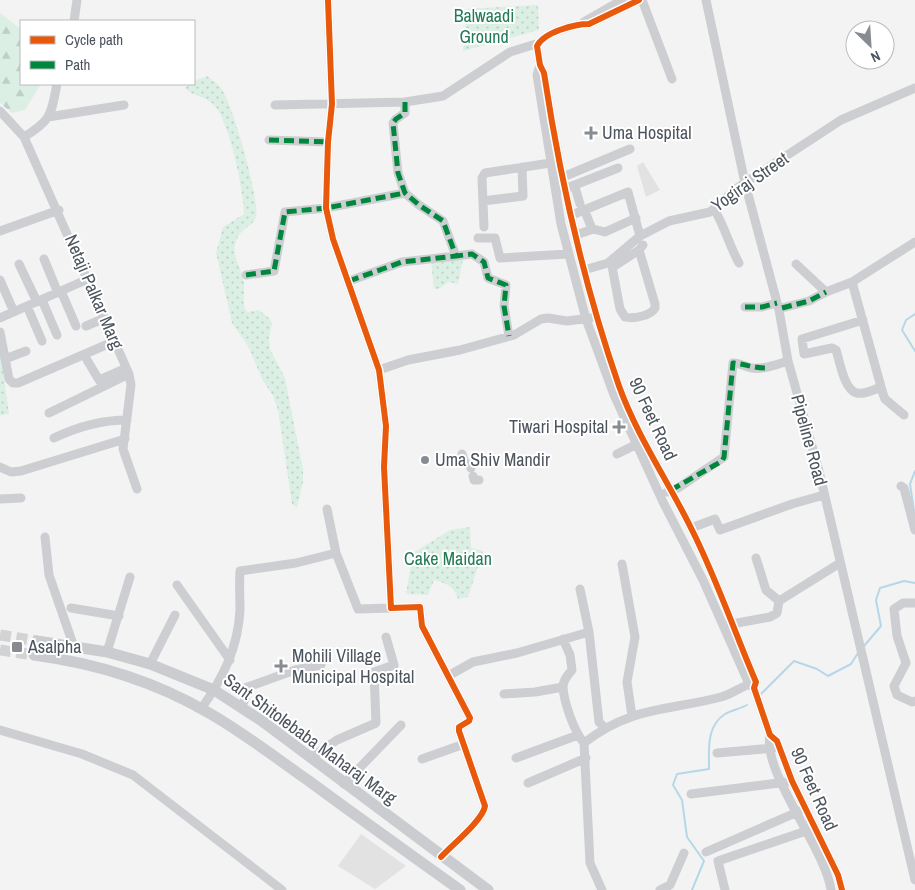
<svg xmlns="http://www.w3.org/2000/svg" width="915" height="890" font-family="'Archivo Narrow',sans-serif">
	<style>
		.education { fill: #e2e2e3 }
		.grass { fill: url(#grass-dots) }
		.forest { fill: url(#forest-firs) }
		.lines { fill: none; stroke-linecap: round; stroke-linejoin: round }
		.stream { stroke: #b4d8e8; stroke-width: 2 }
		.major-tunnel { stroke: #d2d3d5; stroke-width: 11; stroke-dasharray: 11 5.5; stroke-linecap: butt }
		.minor { stroke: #cdced1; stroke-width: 9 }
		.major { stroke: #cacccf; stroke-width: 11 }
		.quiet { stroke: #00873e; stroke-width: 5; stroke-dasharray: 10 5; stroke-linecap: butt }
		.cycleway-casing { stroke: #fff; stroke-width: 9 }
		.cycleway { stroke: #e8590c; stroke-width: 6 }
		.poi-dot { fill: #878c92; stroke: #fff; stroke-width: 2 }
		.labels { text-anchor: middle; stroke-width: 4; stroke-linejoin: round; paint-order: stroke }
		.park-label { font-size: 18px; fill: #227a57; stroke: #fff }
		.poi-label { font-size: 18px; fill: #4c545e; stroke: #fff; text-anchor: start }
		.street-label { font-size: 18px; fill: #4c545e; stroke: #fff }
	</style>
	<defs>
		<pattern id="grass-dots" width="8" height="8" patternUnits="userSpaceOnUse" patternTransform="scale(1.25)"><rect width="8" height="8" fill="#dbefe5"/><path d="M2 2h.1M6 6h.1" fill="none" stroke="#becfc7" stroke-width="1.8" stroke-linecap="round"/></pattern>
		<pattern id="forest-firs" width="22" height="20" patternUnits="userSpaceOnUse" patternTransform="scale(1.25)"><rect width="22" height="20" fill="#dbefe5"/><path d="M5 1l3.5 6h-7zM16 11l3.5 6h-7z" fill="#becfc7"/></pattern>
	</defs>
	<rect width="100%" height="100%" fill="#f4f3f3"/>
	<path class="education" d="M643,162L660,190L646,197L637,166Z
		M361,834L406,866L375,889L338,866Z"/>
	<path class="grass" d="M538,5L539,30L463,51L467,9Z
		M207,76C215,82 221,86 225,95C234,112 260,199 256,217C254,226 242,227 237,239C235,243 234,248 235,254C237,263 242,272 244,283C245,293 241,303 247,312L259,310L270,319L272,324L269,337L270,349L285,378L303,470V482L297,507L292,504L278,410L273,396L262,379L248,346L232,323L216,253L223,227L244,214C244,192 229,117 212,103C203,96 192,96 185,88L189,84H194V81Z
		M431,260H463L458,284L449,282L438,289H434Z
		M0,349L9,414L0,415Z
		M470,527L471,548L483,551L468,597L458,599C454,586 446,583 434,580L428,595L406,594L413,553L450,530Z"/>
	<path class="forest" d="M0,13L21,29V84H41L25,110L12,113L0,103Z"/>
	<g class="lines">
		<path class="stream" d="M915,314L906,320L902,330L915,351
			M914,511L910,484L915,471
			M864,646L881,626L876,600L880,588L904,581L915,583
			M761,694L794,661L817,669L828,676L851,664L858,653
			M692,890L704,861L687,837L682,800L673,785L677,774L709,769C709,750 706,726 725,714C732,710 740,709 747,705"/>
		<path class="major-tunnel" d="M0,635L37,641
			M0,650L34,655"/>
		<path class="minor" d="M328,0L332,104L328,142L326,208L333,239L379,370L386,426L384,467L391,608L420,607L422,626L470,718L469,721L459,727V731L485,806C483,820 452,845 441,857
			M639,0L589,24C575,24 544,32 537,46L540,65L544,73C560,179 584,285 619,386C637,436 668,481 691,528C716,577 734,631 756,682L754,688L770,735L777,741L792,781L838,875L842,890
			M642,0L672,79
			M706,0L745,183L779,310L788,361L819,471L915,880
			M74,21L77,0
			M584,22L622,0
			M540,65L537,75L561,224L586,319L614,395L663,502L703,580L749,684L754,688
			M405,102V113L396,119L393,123L398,173L405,193L419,205L443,221L456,256L472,254L484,262L488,278L506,285L504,306L509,336
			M275,105L405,102L443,96L510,52L539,43
			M0,111L24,137L129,374L131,385L123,449L137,489
			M48,117L124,105
			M24,137C52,120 51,114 57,84
			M269,140L328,142
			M563,177L630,149
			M575,187L580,204
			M562,190L618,168
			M483,201L523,196L522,167
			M584,209L592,229
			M714,209C725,227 729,245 739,263
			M572,215L628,192L640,236
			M484,227L482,178L485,173L550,163
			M0,231L59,210
			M576,235L593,229L605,232L636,218
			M478,238H495L500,258L568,254
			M44,259L58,293
			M611,261L620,309L625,317C633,319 651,316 655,308V304L639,250L643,245
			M19,264L37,302
			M796,264L826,292L852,282L915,242
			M613,267L639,250
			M584,270L608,263L640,236L669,221L710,212L737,188L841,120L915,88
			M246,275L274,271L285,212L326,208L405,193
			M0,280L14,312
			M349,281L402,262L456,256
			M852,282L883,394L885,399L904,415
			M61,291L76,326
			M42,300L57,335
			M27,306L42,341
			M745,307H762L777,303
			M782,308L809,301L826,292
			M0,318L88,279
			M863,320L802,339L804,354L832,348L836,350C840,362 844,390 857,393C865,395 875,389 881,387
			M86,326L105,318
			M0,332L9,379L13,383H18L115,341
			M5,359L26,351
			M87,360L99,380L126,368
			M379,370L408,360L460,350L514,335L541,319L548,318L567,321L591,318
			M49,413L129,374
			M54,438C77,427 101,420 127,420
			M462,454L465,463L469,464L471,468
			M617,454L641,442
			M0,467L11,472L21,471L125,439
			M473,476L474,480H479
			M901,486L904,488L915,530
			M667,492L678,488L724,457L733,363C741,363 745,367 752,368C764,370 777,364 788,361
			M0,499L21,498
			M327,509L336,553L358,609L391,608
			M691,528L715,519L720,530L792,504L824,495
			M45,537L49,575L74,647
			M756,558L766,590L779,601
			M622,564L635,637L627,682L632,716
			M177,585L230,660
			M580,589L589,632L599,722L604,727
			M915,603H903L894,609L897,636L906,663L894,686L897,695L912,702L915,701
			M71,608L119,616
			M726,625L770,617L777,613L779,601L840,563
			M563,639L570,655L572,670C568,675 563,680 563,687C564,703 574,731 584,743
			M107,652L130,577
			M150,664L175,615
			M448,676L473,662L517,653L589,632
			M504,694L535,692L563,687
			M241,708L245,699L242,689L295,670L321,665
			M201,709C223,678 238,648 240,610C240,597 239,584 240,571L296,563L336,553
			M0,730L82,754L133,775L282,890
			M770,735C762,772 825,848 831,890
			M717,753L774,748
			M310,758L337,740L376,723L374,672L394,665L386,637
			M516,758L578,735
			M422,759L464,744
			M528,783L586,758
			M344,784L401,725
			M691,794L787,782
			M706,852L802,810
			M602,890L590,863L584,743C631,706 668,711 721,697C732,694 742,686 753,683
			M660,890L670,885L684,853
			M725,890L718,861L809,830"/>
		<path class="major" d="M37,641L107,652L150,664L214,690L262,721L488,890
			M34,655C94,663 156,682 209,713C244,733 276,758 309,781C359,818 410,854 460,890"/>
		<path class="quiet" d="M405,102V113L396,119L393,123L398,173L405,193L419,205L443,221L456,256L472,254L484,262L488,278L506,285L504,306L509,336
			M269,140L328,142
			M246,275L274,271L285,212L326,208L405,193
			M349,281L402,262L456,256
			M745,307H762L777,303
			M782,308L809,301L826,292
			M671,490L722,461L724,457L733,363C745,364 753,368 766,368"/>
		<g class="cycleway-casing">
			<path id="cycleway" d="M328,0L332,104L328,142L326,208L333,239L379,370L386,426L384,467L391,608L420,607L422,626L470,718L469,721L459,727V731L485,806C483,820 452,845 441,857
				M639,0L589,24C575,24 544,32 537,46L540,65L544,73C560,179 584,285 619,386C637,436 668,481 691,528C716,577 734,631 756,682L754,688L770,735L777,741L792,781L838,875L842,890"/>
		</g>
		<use href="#cycleway" class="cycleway"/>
	</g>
	<g class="poi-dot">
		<path d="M588.5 125.5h5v5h5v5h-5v5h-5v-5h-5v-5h5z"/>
		<path d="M616.5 419.5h5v5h5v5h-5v5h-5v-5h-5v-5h5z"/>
		<circle cx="425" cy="460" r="5"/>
		<rect x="11" y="641" width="12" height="12" rx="2.5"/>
		<path d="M278.5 658.5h5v5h5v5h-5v5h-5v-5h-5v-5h5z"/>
	</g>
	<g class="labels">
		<g class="park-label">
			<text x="484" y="22">Balwaadi<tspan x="484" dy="21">Ground</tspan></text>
			<text x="448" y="565">Cake Maidan</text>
		</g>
		<g class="poi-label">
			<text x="602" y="139">Uma Hospital</text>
			<text x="608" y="433" text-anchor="end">Tiwari Hospital</text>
			<text x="435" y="466">Uma Shiv Mandir</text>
			<text x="28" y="653">Asalpha</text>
			<text x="292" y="662">Mohili Village<tspan x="292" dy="21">Municipal Hospital</tspan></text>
		</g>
		<g class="street-label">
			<text transform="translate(750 182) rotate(-35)" y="6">Yogiraj Street</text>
			<text transform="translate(94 292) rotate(67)" y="6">Netaji Palkar Marg</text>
			<text transform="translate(653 419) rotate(65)" y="6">90 Feet Road</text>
			<text transform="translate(809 440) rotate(75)" y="6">Pipeline Road</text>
			<text transform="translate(310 739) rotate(36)" y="6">Sant Shitolebaba Maharaj Marg</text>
			<text transform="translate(814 789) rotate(66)" y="6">90 Feet Road</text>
		</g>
	</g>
	<rect x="20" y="20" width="175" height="65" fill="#ffffff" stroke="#b7bbbf"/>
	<rect x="30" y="36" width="25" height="8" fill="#e8590c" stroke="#b7bbbf"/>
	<text x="65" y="45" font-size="15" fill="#4c545e">Cycle path</text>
	<rect x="30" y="61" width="25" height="8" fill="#00873e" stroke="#b7bbbf"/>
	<text x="65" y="70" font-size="15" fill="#4c545e">Path</text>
	<g transform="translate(870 45) rotate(155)"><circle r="24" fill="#ffffff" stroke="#b7bbbf"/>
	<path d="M0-4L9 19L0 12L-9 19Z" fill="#878c92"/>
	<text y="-8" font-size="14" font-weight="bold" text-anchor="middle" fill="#4c545e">N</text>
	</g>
</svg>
